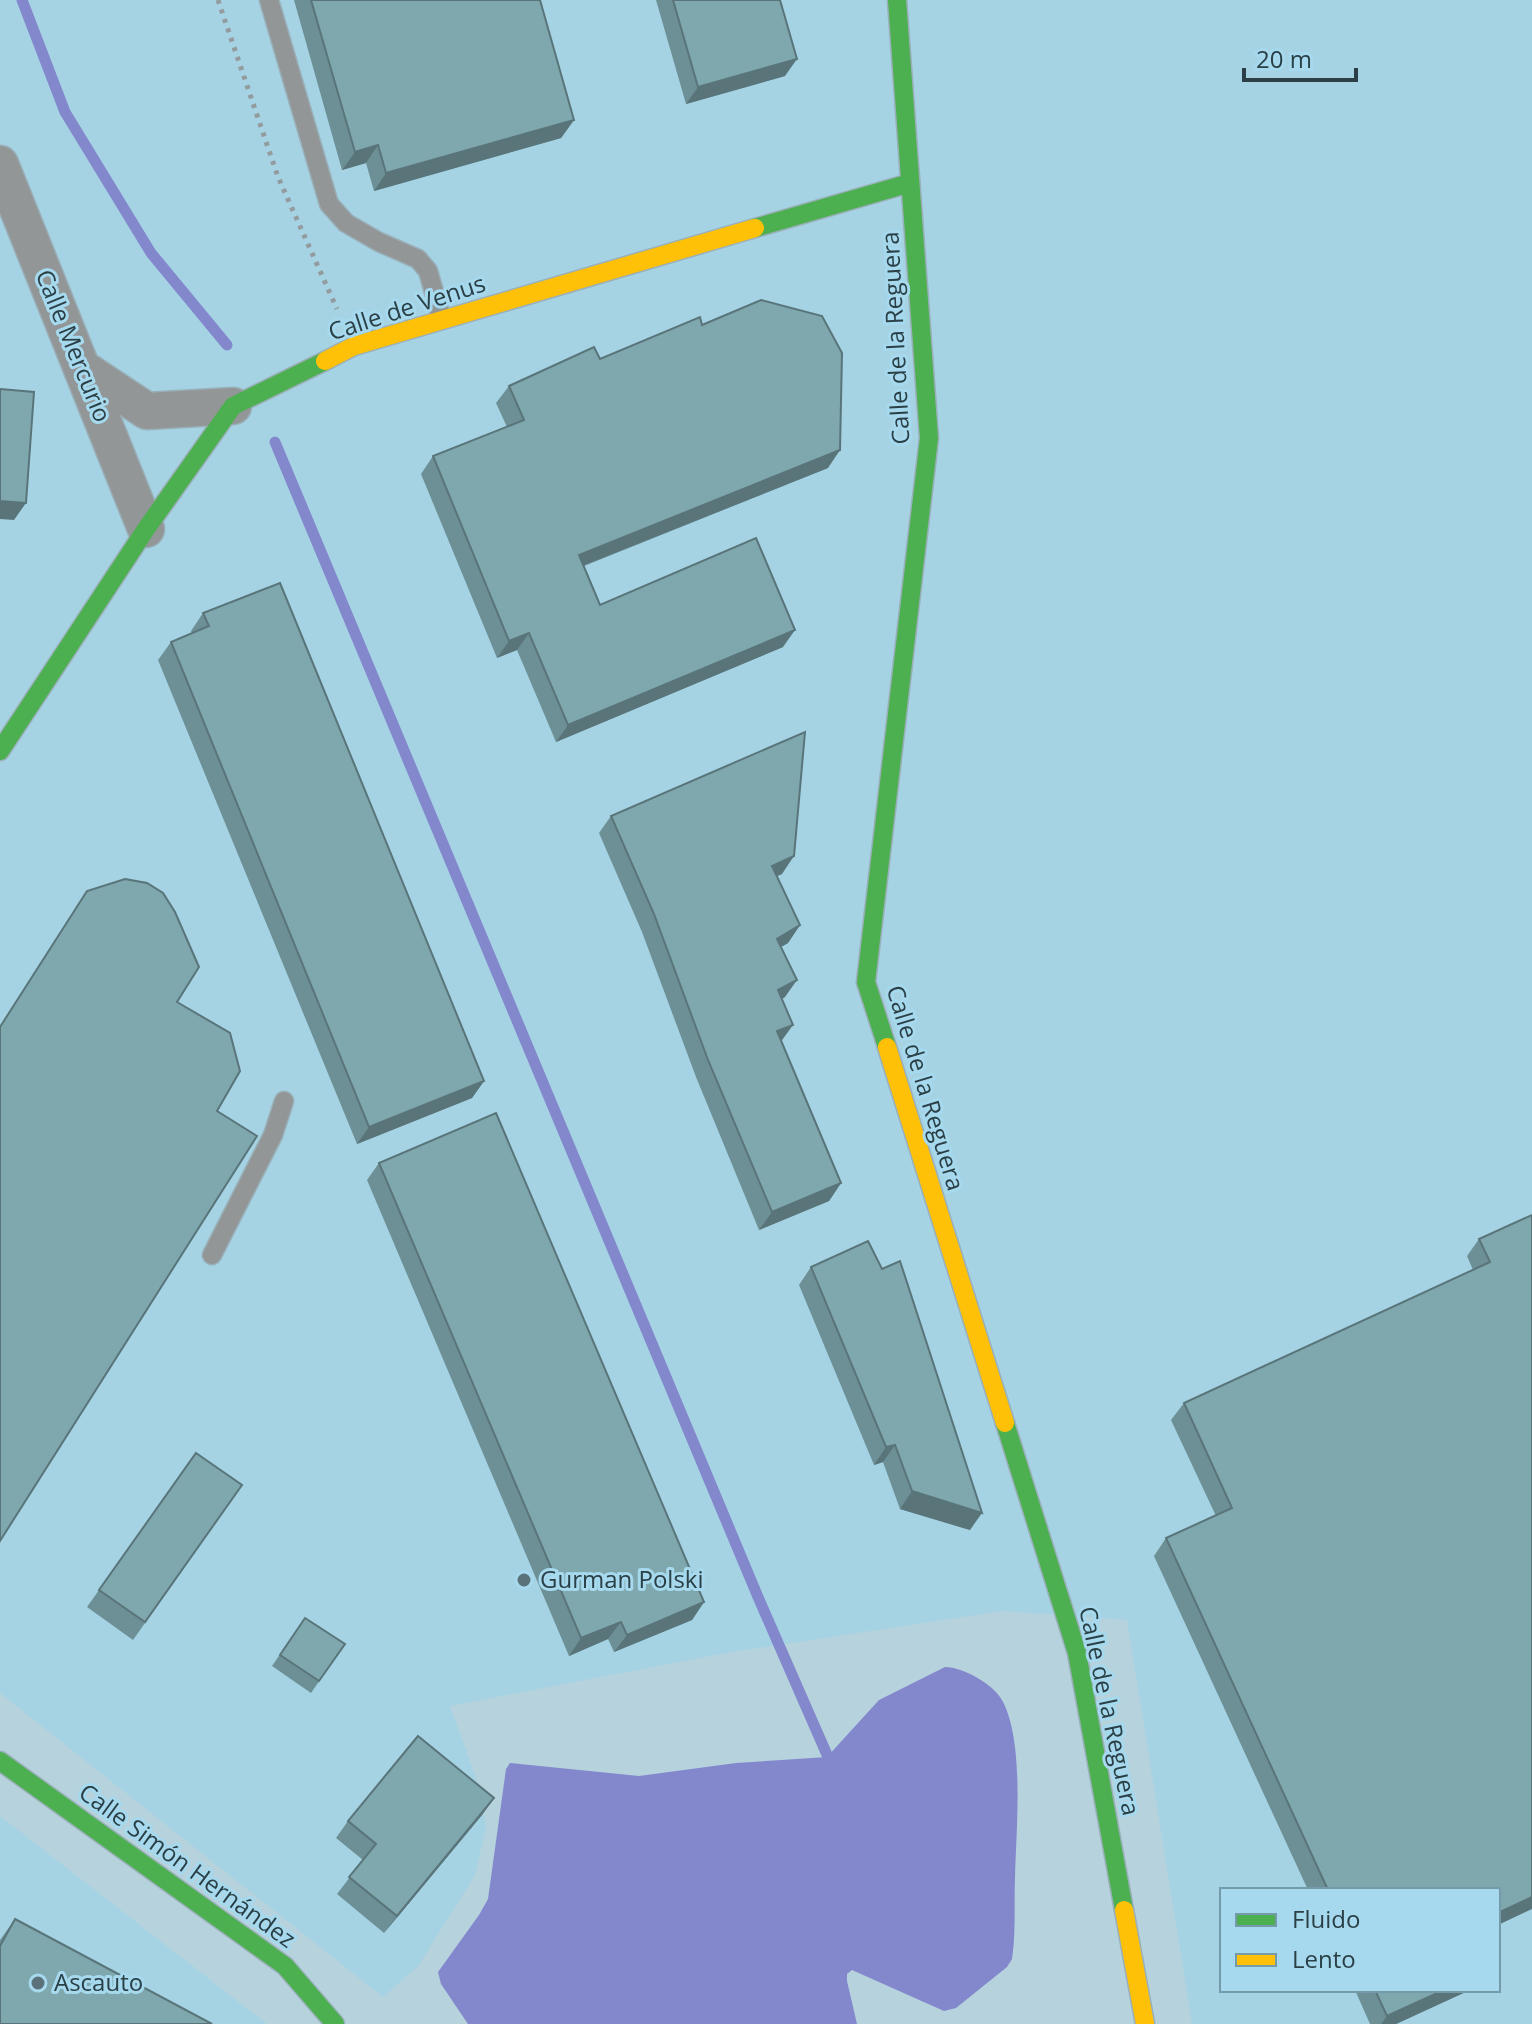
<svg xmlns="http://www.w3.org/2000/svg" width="1532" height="2024" font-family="'Open Sans',sans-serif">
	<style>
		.built { fill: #a5d3e4; fill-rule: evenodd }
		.water { fill: #8388cc }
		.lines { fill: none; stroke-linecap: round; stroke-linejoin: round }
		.stream { stroke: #8388cc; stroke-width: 11 }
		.lane-casing { stroke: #9ab0b9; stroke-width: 21 }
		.street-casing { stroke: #9ab0b9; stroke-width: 39 }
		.fast-casing { stroke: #9ab0b9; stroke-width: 21 }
		.slow-casing { stroke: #9ab0b9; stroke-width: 21 }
		.path { stroke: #929b9e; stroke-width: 5; stroke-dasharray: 4 6; stroke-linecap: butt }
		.lane { stroke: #929697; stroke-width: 18 }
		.street { stroke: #929697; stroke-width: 36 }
		.fast { stroke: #4caf50; stroke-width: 18 }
		.slow { stroke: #ffc107; stroke-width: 18 }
		.wall { fill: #6d9096 }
		.shaded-wall { fill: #59757a }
		.building { fill: #7fa7ae; stroke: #59757a; stroke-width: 2 }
		.poi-dot { fill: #5b727b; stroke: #a6d9ed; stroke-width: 3 }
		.labels { text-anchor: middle; stroke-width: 6; stroke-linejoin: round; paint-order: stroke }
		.street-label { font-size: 24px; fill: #2a3f46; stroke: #a6d9ed }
		.poi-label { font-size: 24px; fill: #2a3f46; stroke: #a6d9ed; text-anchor: start }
	</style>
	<rect width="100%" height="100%" fill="#b6d2dd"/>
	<path class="built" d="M0,0H1532V2024H1192L1127,1620L1002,1611L726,1653L450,1706L476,1778L486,1828L475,1875L418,1966L383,1997L0,1693ZM1222,1890H1498V1990H1222Z
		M0,1816L267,2024H0Z"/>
	<path class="water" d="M945,1667C963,1667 993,1684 1002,1700C1025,1742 1016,1830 1015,1878C1014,1905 1016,1933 1012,1959L1007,1967L956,2008L944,2011L852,1970L847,1974V1981L857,2024H468L441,1984L438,1972L479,1915L488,1899L506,1769L510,1763L639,1776L736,1763L827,1757L879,1700Z"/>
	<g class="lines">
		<path class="stream" d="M22,0L65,112L151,253L227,345
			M275,442L758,1597L828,1757L827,1769"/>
		<g class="lane-casing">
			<path id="lane" d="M269,0L329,204L346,223L379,242L418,259L428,271L442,320
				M212,1255L273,1135L284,1101"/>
		</g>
		<g class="street-casing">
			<path id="street" d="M0,164L146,529
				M82,368L147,411L233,406"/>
		</g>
		<g class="fast-casing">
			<path id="fast" d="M755,228L910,183
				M0,751L146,529L233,406L325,361
				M887,1047L866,982L929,438L897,0
				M1005,1423L1077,1653L1124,1910
				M0,1761L285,1966L335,2024"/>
		</g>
		<g class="slow-casing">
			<path id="slow" d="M325,361L354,346L755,228
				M887,1047L1005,1423
				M1124,1910L1145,2024"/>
		</g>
		<path class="path" d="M218,0L278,177L337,309"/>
		<use href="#lane" class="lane"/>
		<use href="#street" class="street"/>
		<use href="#fast" class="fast"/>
		<use href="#slow" class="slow"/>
	</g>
	<path class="wall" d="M294,0H540L574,120L561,138L374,191L366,163L342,170Z
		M656,0H780L785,76L686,104Z
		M702,325L828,468L584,566L600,605L783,647L556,742L517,650L497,658L421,474L433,456L507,427L496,403L509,386L600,359Z
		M203,613L484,1081L472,1098L357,1144L158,660L171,642L192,633L191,631Z
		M611,816L782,874L777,876L800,925L788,943L781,947L785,997L782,999L781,1042L841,1183L829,1201L759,1230L696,1077L642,932L599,833Z
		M87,891L177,1002L217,1111L0,1541V1026Z
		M379,1163L704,1602L692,1620L614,1652L608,1639L569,1656L367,1180Z
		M1532,1215L1498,1890H1308L1154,1556L1166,1538L1216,1516L1171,1420L1184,1403L1473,1270L1467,1256L1479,1239Z
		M811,1267L970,1530L900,1509L883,1462L874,1465L799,1285Z
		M196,1453L242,1485L133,1640L87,1607Z
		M305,1618L345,1644L311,1693L272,1666Z
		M494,1798L482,1815L384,1933L337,1894L363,1860L336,1838L348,1821Z
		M15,1919L0,2024V1940Z
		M1355,1990H1470L1396,2024H1370Z"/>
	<path class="shaded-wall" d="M797,59L785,76L686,104L698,87Z
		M574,120L561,138L374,191L386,173Z
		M378,145L366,163L342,170L355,152Z
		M840,450L828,468L567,572L579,555Z
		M0,501L26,503L14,520L0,519Z
		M795,630L783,647L556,742L568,725Z
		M529,633L517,650L497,658L509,641Z
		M794,856L782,874L760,883L772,866Z
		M800,925L788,943L765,956L777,939Z
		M797,980L785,997L766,1007L778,990Z
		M793,1025L780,1043L777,1031Z
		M484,1081L472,1098L357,1144L369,1127Z
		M841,1183L829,1201L759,1230L772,1212Z
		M895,1445L883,1462L874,1465L886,1447Z
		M912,1491L982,1513L970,1530L900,1509Z
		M704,1602L692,1620L614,1652L627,1635Z
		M621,1622L608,1639L569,1656L581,1638Z
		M494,1798L482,1815L384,1933L397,1916Z
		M1532,1897V1909L1498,1925V1913Z
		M1444,1990H1470L1396,2024H1381L1387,2016Z"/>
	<path class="building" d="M311,0H540L574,120L386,173L378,145L355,152Z
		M673,0H780L797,59L698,87Z
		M761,300L822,316L842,353L840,450L579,555L600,605L756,538L795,630L568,725L529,633L509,641L433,456L524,420L509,386L594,347L600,359L700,317L702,325Z
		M0,389L34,392L26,503L0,501Z
		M280,583L484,1081L369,1127L171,642L209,626L203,613Z
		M805,732L794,856L772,866L800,925L777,939L797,980L778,990L793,1025L777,1031L841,1183L772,1212L708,1060L654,914L611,816Z
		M125,879L147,883L163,893L175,912L199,967L177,1002L230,1033L240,1071L217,1111L257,1136L0,1541V1027L87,891Z
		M496,1113L704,1602L627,1635L621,1622L581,1638L379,1163Z
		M1532,1215V1897L1498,1913V1890H1328L1166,1538L1232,1508L1184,1403L1490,1262L1479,1239Z
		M868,1241L882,1269L900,1261L982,1513L912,1491L895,1445L886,1447L811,1267Z
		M196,1453L242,1485L145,1622L99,1590Z
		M305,1618L345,1644L319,1681L280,1655Z
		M418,1736L494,1798L397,1916L349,1877L376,1844L348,1821Z
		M15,1919L212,2024H0V1946Z
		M1375,1990H1444L1387,2016Z"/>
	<g class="poi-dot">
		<circle cx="524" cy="1580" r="8"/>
		<circle cx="38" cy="1983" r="8"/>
	</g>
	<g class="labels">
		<g class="street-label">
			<text transform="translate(407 308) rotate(-18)" y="8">Calle de Venus</text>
			<text transform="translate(896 338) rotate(-93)" y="8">Calle de la Reguera</text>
			<text transform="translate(73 346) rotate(68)" y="8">Calle Mercurio</text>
			<text transform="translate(925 1088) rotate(73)" y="8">Calle de la Reguera</text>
			<text transform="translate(1109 1711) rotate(78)" y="8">Calle de la Reguera</text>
			<text transform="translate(187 1866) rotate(36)" y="8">Calle Simón Hernández</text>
		</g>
		<g class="poi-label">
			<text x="540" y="1588">Gurman Polski</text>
			<text x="54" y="1991">Ascauto</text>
		</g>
	</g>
	<rect x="1220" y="1888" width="280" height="104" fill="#a6d9ed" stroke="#749baa" stroke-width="2"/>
	<rect x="1236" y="1914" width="40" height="12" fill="#4caf50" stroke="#749baa" stroke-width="2"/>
	<text x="1292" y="1928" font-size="24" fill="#2a3f46">Fluido</text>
	<rect x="1236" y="1954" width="40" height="12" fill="#ffc107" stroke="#749baa" stroke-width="2"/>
	<text x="1292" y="1968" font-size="24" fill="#2a3f46">Lento</text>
	<path d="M1244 68v12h112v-12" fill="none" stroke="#2a3f46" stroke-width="4"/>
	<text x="1256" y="68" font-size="24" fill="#2a3f46" stroke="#a6d9ed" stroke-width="6" paint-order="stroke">20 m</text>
</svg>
